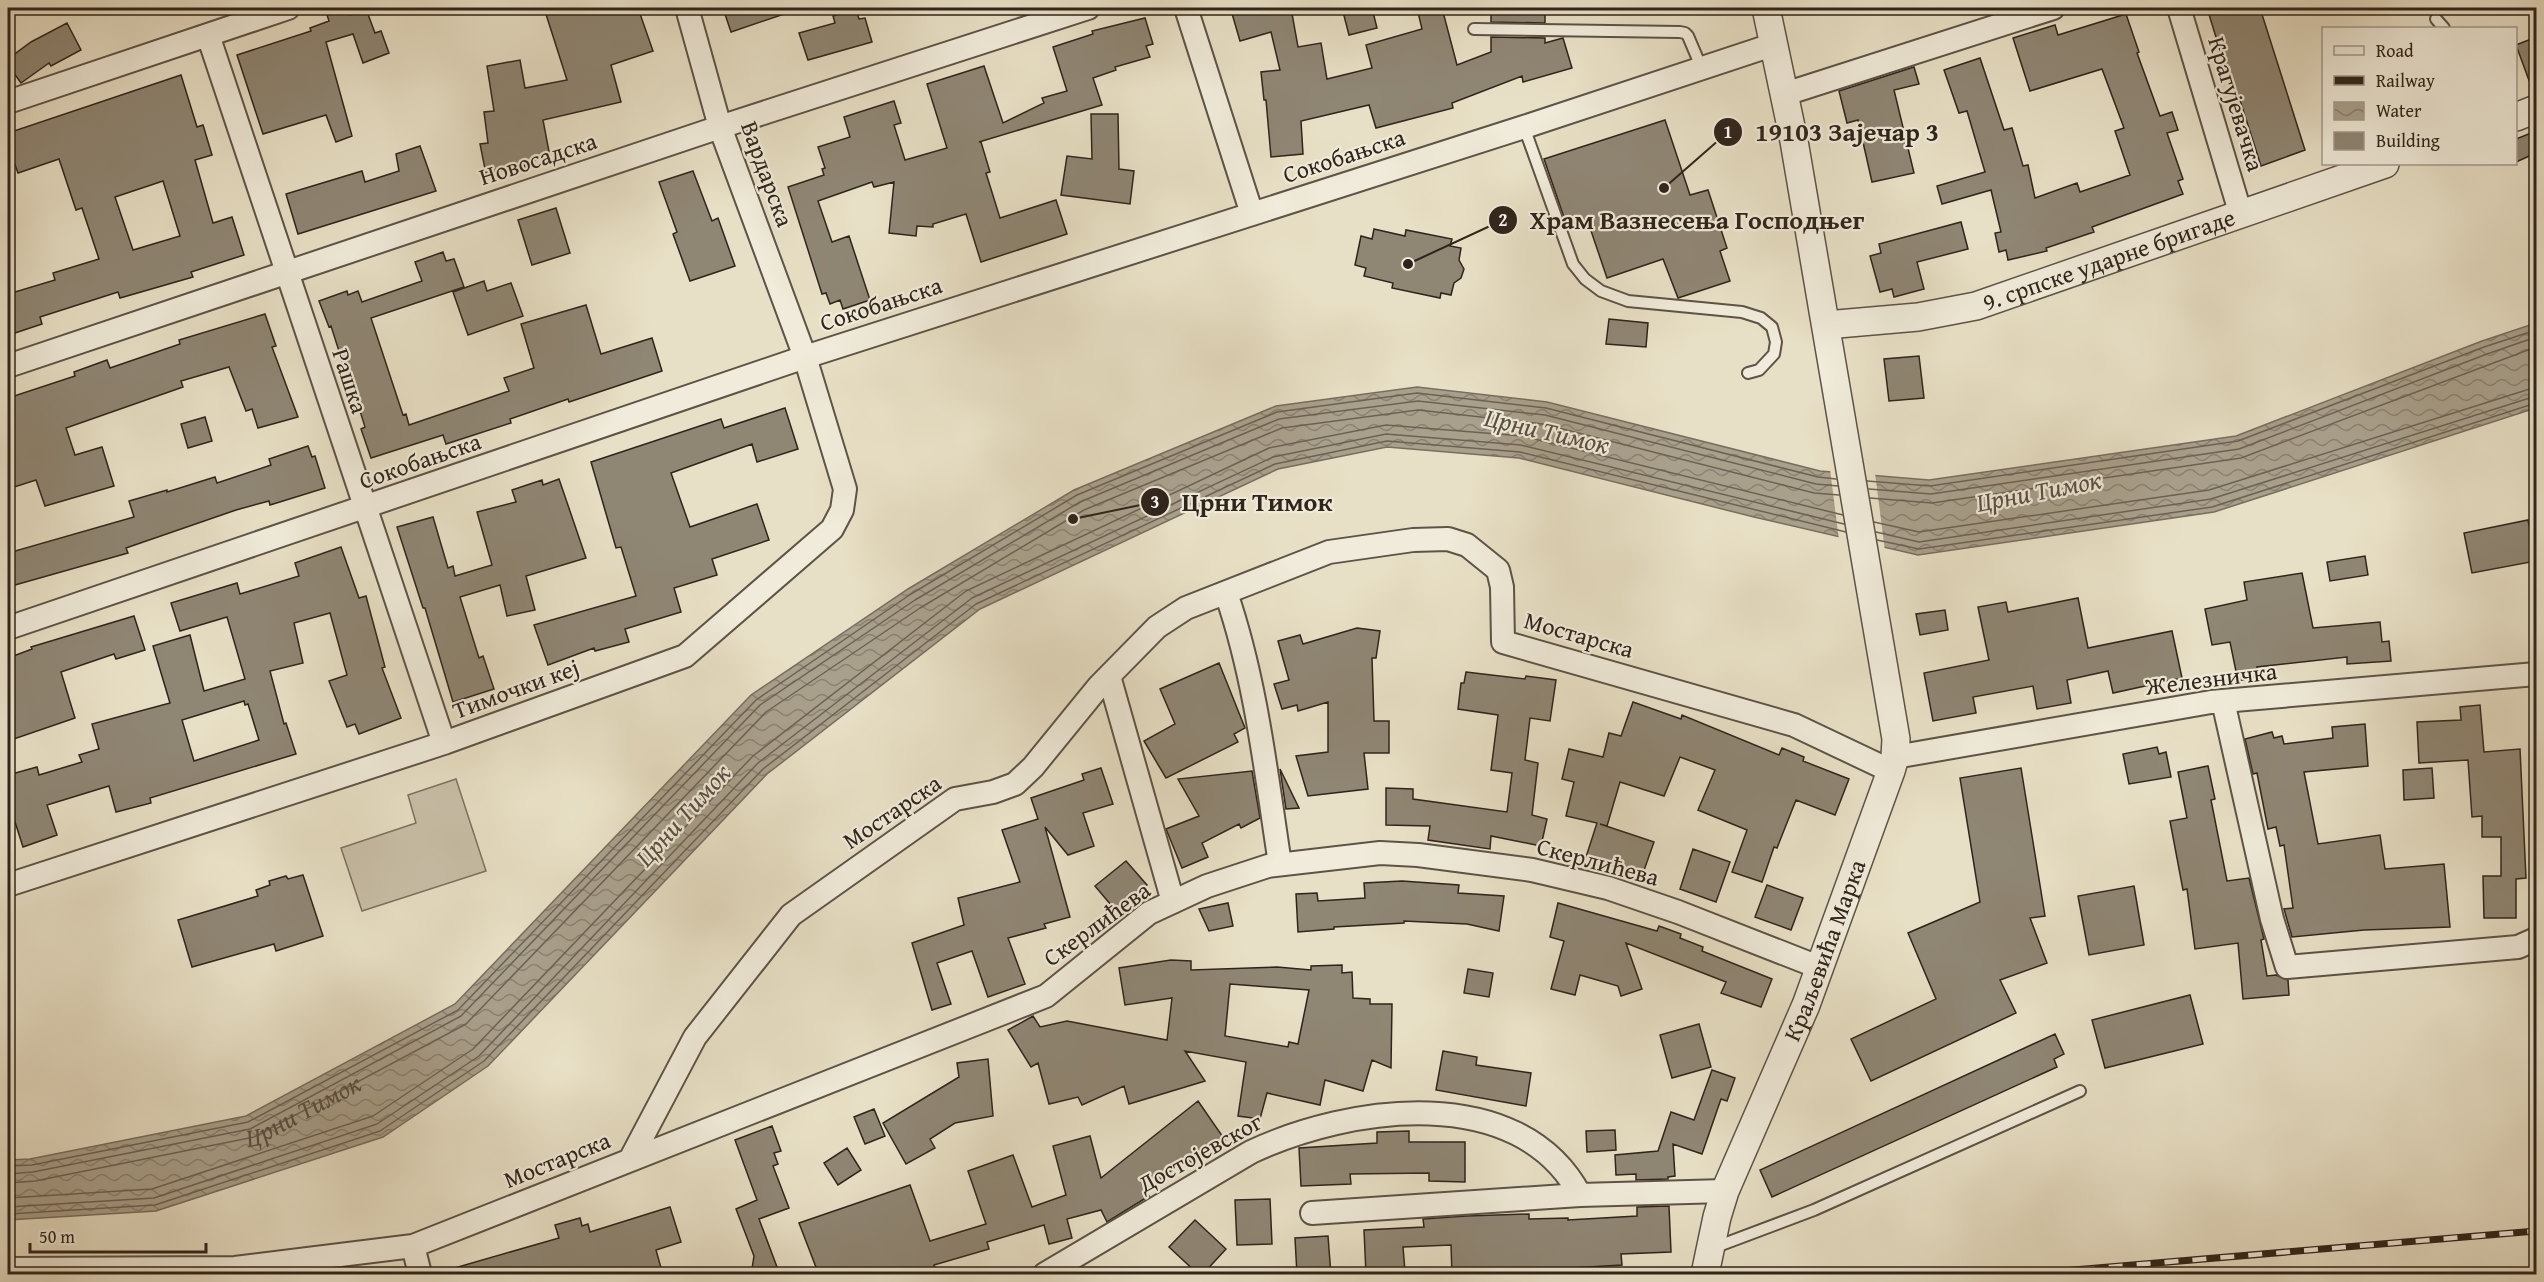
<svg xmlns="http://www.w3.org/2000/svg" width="2544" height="1282" font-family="'Gentium Book Plus',serif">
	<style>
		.pitch { fill: #c9c0a9; stroke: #7c7262; stroke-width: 1.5 }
		.water { fill: url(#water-waves); stroke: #786e5f; stroke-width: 1.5 }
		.pier { fill: #e8e0c6 }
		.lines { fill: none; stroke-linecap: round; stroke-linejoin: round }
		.shore { stroke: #6c6254; stroke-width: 1.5 }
		.building { fill: #8f8674; stroke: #2f241b; stroke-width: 1.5; fill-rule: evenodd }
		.service-casing { stroke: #5d5346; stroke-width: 14 }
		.minor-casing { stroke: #5d5346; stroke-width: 26 }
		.tertiary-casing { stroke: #5d5346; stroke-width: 30 }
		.service { stroke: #f0ebda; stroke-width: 10 }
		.minor { stroke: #f0ebda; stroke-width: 22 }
		.tertiary { stroke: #f0ebda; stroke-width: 27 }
		.rail-casing { stroke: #2f241b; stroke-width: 7 }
		.rail { stroke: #f0ebda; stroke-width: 4.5; stroke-dasharray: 14; stroke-linecap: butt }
		.labels { text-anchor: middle; stroke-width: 4.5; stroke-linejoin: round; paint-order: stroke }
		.street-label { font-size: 24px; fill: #2f241b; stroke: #f0ebda }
		.water-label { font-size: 26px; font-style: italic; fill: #5a4f43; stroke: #f0ebda }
		.leader { fill: none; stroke: #2f241b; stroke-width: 2 }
		.callout-dot { fill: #2f241b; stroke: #f0ebda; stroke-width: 2 }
		.mark-label { font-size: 18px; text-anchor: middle; font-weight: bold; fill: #fff }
		.callout-label { font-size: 26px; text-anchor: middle; font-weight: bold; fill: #2f241b; stroke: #f0ebda; stroke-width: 4.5; stroke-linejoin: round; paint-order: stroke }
	</style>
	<defs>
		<pattern id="water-waves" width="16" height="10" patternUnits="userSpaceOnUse" patternTransform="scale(1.5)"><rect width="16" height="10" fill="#a9a08c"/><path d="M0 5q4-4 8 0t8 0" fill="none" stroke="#8a8272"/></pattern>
	</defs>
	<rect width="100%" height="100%" fill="#e8e0c6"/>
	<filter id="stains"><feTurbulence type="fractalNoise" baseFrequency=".00333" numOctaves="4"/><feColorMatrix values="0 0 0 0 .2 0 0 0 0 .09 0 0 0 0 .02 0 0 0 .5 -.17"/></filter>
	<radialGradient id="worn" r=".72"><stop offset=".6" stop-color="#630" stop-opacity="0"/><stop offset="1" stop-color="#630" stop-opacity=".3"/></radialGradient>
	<path class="pitch" d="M456,779L486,871L362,911L341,848L416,823L408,795Z"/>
	<path class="water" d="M2536,323V408L2214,512L1918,555L1754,517L1519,458L1387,447L1278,469L980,609L767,774L488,1066L383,1137L156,1211L8,1220V1160L30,1159L246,1116L455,1004L751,695L908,589L1074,490L1276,406L1417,387L1547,402L1820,471L1929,480L2236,436L2482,341Z"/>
	<path class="pier" d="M1830,469L1875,473L1885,551L1839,540Z"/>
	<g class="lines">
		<g class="shore">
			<path d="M1867,481L1930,486L2238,441L2484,347L2536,330"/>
			<path d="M1869,489L1931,494L2239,449L2487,354L2536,337"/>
			<path d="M1870,498L1932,503L2241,458L2536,347"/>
			<path d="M1874,522L1919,532L2209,490L2536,387"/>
			<path d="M1876,532L1919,542L2211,499L2536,396"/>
			<path d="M1877,540L1919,549L2212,507L2536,403"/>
			<path d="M8,1166L32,1165L248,1122L458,1010L756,700L911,594L1077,495L1277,412L1417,393L1546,408L1818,477L1836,479"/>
			<path d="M8,1174L33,1172L250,1129L461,1016L760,705L915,600L1080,502L1279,419L1418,401L1545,415L1816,484L1838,486"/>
			<path id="s1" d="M8,1183L35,1181L254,1137L466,1024L766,712L920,608L1084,510L1282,428L1418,410L1543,424L1814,493L1839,495"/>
			<path d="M8,1198L152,1189L373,1116L473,1049L753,756L966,591L1269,448L1386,425L1522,436L1843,515"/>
			<path d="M8,1207L154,1198L377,1124L479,1056L758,763L972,598L1273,457L1386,434L1521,445L1844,524"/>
			<path d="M8,1214L155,1205L380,1131L484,1061L763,769L976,604L1275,464L1387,441L1520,452L1846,532"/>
		</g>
	</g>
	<path class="building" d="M347,8L350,15L366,9L375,33L381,31L389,53L363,63L353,34L326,42L352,136L336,142L326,115L263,134L237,55L311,31L310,28L329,21L327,15Z
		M544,8H638L653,51L611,65L621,102L543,120L550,157L524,162L525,167L486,174L480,144L488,143L484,112L494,111L487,66L520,60L525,88L567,80Z
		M723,8H792L793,11L731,32Z
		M1242,8H1291L1298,47L1321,43L1327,79L1372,68L1366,45L1422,29L1417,8H1442L1457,65L1491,52V37L1545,38V43L1563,38L1572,68L1523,82L1522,76L1452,103L1453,108L1376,128L1369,105L1301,121L1303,154L1271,157L1266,100H1264L1261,72L1280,70L1271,32L1240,41L1231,10Z
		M1342,8H1372L1377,28L1349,35Z
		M1491,8H1545V23L1491,22Z
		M2207,8H2260L2305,150L2261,166L2239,97L2235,99Z
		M856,9L859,19L865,18L872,42L808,60L799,33L835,23L833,16Z
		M2126,14L2139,52L2137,53L2160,116L2172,112L2178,130L2167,133L2183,179L2178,181L2183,194L2092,227L2094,232L2046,248L2047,251L2008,260L2006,250L1999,252L1995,233L2001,232L1991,190L1942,204L1937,186L1985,172L1967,111L1959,113L1944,70L1980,58L2004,130L2012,128L2023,166L2028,165L2035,198L2077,183L2080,192L2130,175L2115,131L2124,128L2102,69L2030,91L2013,38L2055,25L2058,35Z
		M1145,18L1153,44L1146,46L1150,57L1115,67L1116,70L1093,78L1102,105L979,142H981L990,172L986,173L1000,218L1056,200L1067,234L981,262L966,214L933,224V227L917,226L916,236L889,233L894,182L874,187L872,182L818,201L832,242L849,236L870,300L843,309L840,300L830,304L826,293L822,294L788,187L824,175L822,169L825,168L818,147L850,137L844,117L894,101L901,123L894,125L905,160L947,148L927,84L984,66L1003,123L1044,103L1042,98L1067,91L1053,47L1093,34L1092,31Z
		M67,23L81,50L51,66L49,63L21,83L8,65V59L31,42Z
		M2536,37V94H2534L2516,45Z
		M1914,67L1919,84L1894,90L1914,173L1872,182L1858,120L1847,123L1839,91Z
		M181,75L197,127L203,125L212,155L195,160L213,223L232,217L244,255L191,272L193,277L120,298L118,292L40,317L42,324L12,334L8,318V294L55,280L53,273L99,259L82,208L76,210L59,159L18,173L8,145V133ZM163,181L180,236L133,250L115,197Z
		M1091,114H1118L1119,169L1134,171L1130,204L1061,195L1067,156L1092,159Z
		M1665,120L1690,195L1708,190L1727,248L1720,251L1730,281L1678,298L1663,259L1607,278L1587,219L1567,226L1544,159Z
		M2536,131V153L2516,162V139Z
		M420,146L436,191L298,234L286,194L362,171L365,182L399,171L396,154Z
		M693,171L712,221L718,218L735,266L690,281L673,234L677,232L659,182Z
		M556,208L570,253L532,265L518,220Z
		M1961,222L1968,249L1917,262L1924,289L1894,297L1892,289L1880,292L1870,256L1881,253L1879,244Z
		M1374,229L1405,236L1406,230L1452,239L1450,246L1461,248L1459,260L1464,269L1461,278L1454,283L1451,295L1441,293L1440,298L1392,288L1393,283L1364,276L1366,268L1355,265L1361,236L1372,239Z
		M443,252L446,261L454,259L464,287L371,318L403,415L406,414L409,425L509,391L504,378L534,368L521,324L586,305L601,354L652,338L662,371L569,402L568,399L510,419L511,423L446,444L443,435L371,458L361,429L365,427L347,369L345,370L331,326L329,327L319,301L347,291L348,295L358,291L362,302L422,281L415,262Z
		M484,281L487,291L511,283L523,316L468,335L453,292Z
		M265,314L276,346L272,347L298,417L258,428L252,409L246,411L229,367L181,381L183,387L66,428L75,455L102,447L114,486L45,506L36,480L8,489V398L75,376L74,372L107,360L110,368L180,344L179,340Z
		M1609,319L1648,323L1646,347L1606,344Z
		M1919,356L1924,398L1889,401L1884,359Z
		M785,408L798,449L757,462L752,444L671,473L690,527L757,504L769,540L712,559L717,575L674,588L681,612L625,629L629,642L595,651L594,648L548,665L534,625L636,596L621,547L616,548L591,462L721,419L724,428Z
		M205,417L212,441L188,448L181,424Z
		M308,446L312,457L315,456L325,488L270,505L269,501L236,510L126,548L128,553L8,587V553L134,517L129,501L167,490V492L215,477L217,483L271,465L269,459Z
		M559,479L586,558L526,576L535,610L507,616L500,585L460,597L479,658L483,656L494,689L453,702L425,608H423L397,527L433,517L448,568L453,566L455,576L492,565L477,512L516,502L512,490L542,480L543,485Z
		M2528,520L2536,561L2472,573L2464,533Z
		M341,547L359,598L366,596L385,667L382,668L401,718L359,734L355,724L347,727L329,681L347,675L330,613L294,623L303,663L270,671L284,724L286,723L296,754L150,798L151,803L116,812L109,786L47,805L57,835L23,847L8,800V775L37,767L39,775L82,762L79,755L99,749L92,724L170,703L153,646L190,635L204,691L245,679L227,617L180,631L171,603L237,583L240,594L299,576L295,563ZM244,701L245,705L248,704L259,740L194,761L182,720Z
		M2365,556L2368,575L2330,581L2327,562Z
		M2302,573L2313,628L2380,622L2382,642L2389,641L2391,661L2347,664V657L2257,667L2259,676L2238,681L2230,642L2212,645L2205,609L2247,600L2244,582Z
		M2078,598L2088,648L2172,631L2182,678L2113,693L2108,671L2067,680L2071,703L2037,709L2033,686L1973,697L1976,713L1933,721L1924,673L1989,660L1978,607L2006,602L2008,612Z
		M1945,610L1948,630L1920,635L1916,614Z
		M134,616L145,650L116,659L114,654L61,672L75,718L8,741V658L32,649L31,647Z
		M1357,628L1380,631L1376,658H1372L1374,721H1389V753H1364L1368,789L1308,796L1296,756L1328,752V702L1298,711L1297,705L1282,709L1274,684L1289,680L1278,641L1300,635L1303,644Z
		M1219,663L1245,728L1234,734L1238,742L1166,778L1144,741L1175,724L1160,689Z
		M1466,672L1525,679L1526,676L1556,680L1550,721L1530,718L1525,760L1538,763L1532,815L1547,819L1541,846L1491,836L1490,849L1428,840L1430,826L1386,825V788L1413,789V799L1507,812L1512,773L1491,770L1498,715L1458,709L1461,683H1464Z
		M1633,702L1681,719L1682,715L1779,755L1782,748L1804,757L1803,761L1849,779L1835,815L1796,800L1777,848L1774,847L1762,882L1732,872L1747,830L1698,810L1715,770L1680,757L1664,796L1620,782L1607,826L1600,824L1654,842L1642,876L1586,857L1597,823L1566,816L1574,782L1562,779L1569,749L1603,757L1609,733L1621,736Z
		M2480,705L2484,752L2520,749L2526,878L2516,879V918H2484L2483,876H2501V837H2482V816L2472,817L2468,760L2419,763L2417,722L2461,720L2460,707Z
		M2365,724L2368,766L2304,772L2318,844L2380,835L2385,869L2444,864L2450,927L2364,930L2292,937L2284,909L2293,908L2284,845L2280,846L2276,827L2268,829L2257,773L2253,774L2245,739L2272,732L2274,738L2282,736L2284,744L2333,738L2332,727Z
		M2157,747L2159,754L2166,752L2171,777L2129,784L2123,754Z
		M2208,766L2215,799L2211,800L2227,881L2249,878L2264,939L2261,940L2267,976L2276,975L2288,980L2289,995L2243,999L2238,943L2195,949L2187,889L2183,890L2170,821L2187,818L2178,772Z
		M1101,768L1113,804L1083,813L1094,846L1068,855L1045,827L1070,917L1044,924L1046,928L1008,938L1025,984L988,997L972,951L937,963L951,1004L932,1010L912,943L964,925L958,898L1020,882L1002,830L1038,819L1031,798L1084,780L1082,774Z
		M2021,768L2045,916L2030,918L2047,963L2000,980L2016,1013L1871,1081L1851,1039L1936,999L1908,933L1980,902L1960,778Z
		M2432,768L2434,798L2404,800L2403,770Z
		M1280,769L1299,808L1286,809Z
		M1252,771L1260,818L1241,828L1239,824L1202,843L1208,857L1182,868L1166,829L1199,816L1178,779Z
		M1693,849L1730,862L1716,902L1680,889Z
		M1126,861L1147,885L1116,911L1095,886Z
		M303,875L323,936L276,951L274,944L192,967L178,920L258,896L256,890L270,885L269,881L286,876L288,879Z
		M1402,881L1459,885L1458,893L1504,896L1499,931L1467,924L1404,921V923L1334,927V929L1298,932L1296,894L1317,893L1318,901L1365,898L1364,883Z
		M1767,885L1803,898L1791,930L1755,917Z
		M2134,886L2144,945L2089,955L2078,896Z
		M1228,903L1233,926L1209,931L1199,909Z
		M1558,903L1657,931L1659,926L1681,934L1680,938L1703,947L1702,951L1772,979L1761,1007L1721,993L1726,982L1626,943L1642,989L1621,996L1618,986L1580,975L1575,995L1551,989L1564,941L1550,937Z
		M1171,960L1191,961V970L1277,967L1311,970V966L1342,965V973L1352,972L1353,998L1370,999V1004H1392L1391,1068L1372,1060L1363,1091L1325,1080L1320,1105L1267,1093L1260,1119L1238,1116L1246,1062L1185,1051L1205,1081L1129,1104L1124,1086L1082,1105L1078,1097L1049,1104L1038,1063L1031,1067L1008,1030L1033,1016L1040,1027L1067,1021L1167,1040L1172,998L1125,1005L1119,968ZM1230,984L1309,990L1298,1044L1289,1042L1288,1047L1225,1036Z
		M1468,969L1493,973L1489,997L1464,993Z
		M2190,995L2203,1044L2105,1068L2092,1020Z
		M1699,1024L1711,1067L1672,1078L1660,1035Z
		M2055,1034L2064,1054L2054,1059L2057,1067L1772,1197L1760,1170Z
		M1443,1051L1477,1057L1476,1065L1531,1073L1526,1106L1436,1090Z
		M988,1059L993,1116L955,1123L930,1139L935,1148L906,1164L883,1123L959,1077L957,1063Z
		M1712,1070L1735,1078L1727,1101L1721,1099L1702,1154L1673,1144L1675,1176L1668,1177V1179L1636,1180V1174L1616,1175L1615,1155L1658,1151L1671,1112L1694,1120Z
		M1198,1101L1225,1140L1190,1163L1187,1158L1145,1192L1149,1196L1107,1222L1101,1210L1067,1219L1072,1238L1049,1244L1044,1225L987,1242L989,1249L934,1265L938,1275H819L799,1223L910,1185L930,1241L986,1224L968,1171L1013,1155L1032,1207L1066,1195L1053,1146L1090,1136L1101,1178Z
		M874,1109L885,1136L865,1144L854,1117Z
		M772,1126L781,1151L774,1153L778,1164L773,1166L789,1208L759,1219L780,1275H751L754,1256L736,1209L757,1200L735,1140Z
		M1615,1130L1616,1150L1587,1152L1586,1131Z
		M1409,1131V1142H1465V1182L1429,1181V1173L1350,1174L1351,1184L1301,1186L1299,1148L1377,1143V1132Z
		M847,1148L861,1170L838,1185L824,1163Z
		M1270,1199L1272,1244L1237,1245L1235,1200Z
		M1669,1206L1671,1252L1621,1254L1622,1265L1452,1275L1451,1245L1403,1247L1405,1271L1366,1274L1364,1230L1424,1227L1423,1219L1467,1216L1529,1214V1219L1568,1218V1220L1637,1216V1207Z
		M670,1207L681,1242L656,1250L663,1275H452L451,1269L559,1238L555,1225L580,1218L582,1226L588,1224L590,1232Z
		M1195,1220L1226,1249L1202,1275H1199L1169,1247Z
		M1328,1236L1331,1275H1297L1295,1238Z"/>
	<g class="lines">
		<g class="service-casing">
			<path id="service" d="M2436,19L2444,28
				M1474,29L1680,32L1685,33L1688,36L1702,69
				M1524,127L1573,264L1585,279L1601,291L1628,301L1742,312L1761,318L1772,327L1776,342L1774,354L1759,370L1748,373
				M1713,1248L1814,1210L2080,1091"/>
		</g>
		<g class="minor-casing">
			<path id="minor" d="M1186,8L1252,214
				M2179,8L2241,215
				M208,35L444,743
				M1785,94L2053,8
				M8,102L288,8
				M8,366L720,127L1088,8
				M1226,593C1256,680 1266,773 1280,864
				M8,628L805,357L1524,127L1775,44
				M1109,676L1173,902
				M2223,701L2272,919L2287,967L2518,947L2536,939
				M1895,757L2211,702L2536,674
				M8,885L444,743L685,656L832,529L842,510L845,489L805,357L720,127L687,8
				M630,1160L695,1037L791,915L955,799L993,792L1015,784L1033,767L1099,686L1157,627L1186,608L1329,552L1413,540L1448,539L1467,545L1498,570L1502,587L1503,642L1794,725L1891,771
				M1312,1213L1580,1195
				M413,1246L420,1274
				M8,1269L235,1268L413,1246L1046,996L1149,913L1207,886L1268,866L1380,853L1418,855L1532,870L1608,888L1678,912L1821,968
				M1045,1274L1251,1152C1349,1106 1519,1081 1580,1195L1725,1191"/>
		</g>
		<g class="tertiary-casing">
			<g id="tertiary">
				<path d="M2516,117L2536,109"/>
				<path id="s2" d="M1826,325L1918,317L1976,306L2385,164"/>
				<path id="s3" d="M1705,1274L1717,1217L1725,1191L1806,1005L1891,771L1895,757L1896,739L1794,141L1766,8"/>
			</g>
		</g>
		<use href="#service" class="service"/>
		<use href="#minor" class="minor"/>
		<use href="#tertiary" class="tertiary"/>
		<g class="rail-casing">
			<path id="rail" d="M2025,1274L2536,1231"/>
		</g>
		<use href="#rail" class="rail"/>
	</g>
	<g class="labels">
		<g class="street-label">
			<text transform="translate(2236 104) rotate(73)" y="8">Крагујевачка</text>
			<text transform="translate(1344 156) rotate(-18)" y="8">Сокобањска</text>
			<text transform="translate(538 159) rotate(-18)" y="8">Новосадска</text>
			<text transform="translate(767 174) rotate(70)" y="8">Вардарска</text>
			<text dy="8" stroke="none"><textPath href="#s2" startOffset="292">9. српске ударне бригаде</textPath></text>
			<text transform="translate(881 304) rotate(-18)" y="8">Сокобањска</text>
			<text transform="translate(350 381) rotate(72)" y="8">Рашка</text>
			<text transform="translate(420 461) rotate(-19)" y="8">Сокобањска</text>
			<text transform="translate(1579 635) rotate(16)" y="8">Мостарска</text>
			<text transform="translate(2211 679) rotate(-7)" y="8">Железничка</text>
			<text transform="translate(516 689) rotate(-20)" y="8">Тимочки кеј</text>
			<text transform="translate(892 812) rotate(-34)" y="8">Мостарска</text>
			<text transform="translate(1598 862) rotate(15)" y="8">Скерлићева</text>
			<text transform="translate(1097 924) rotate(-36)" y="8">Скерлићева</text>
			<text dy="8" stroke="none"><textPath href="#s3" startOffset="346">Краљевића Марка</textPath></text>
			<text transform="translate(1200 1153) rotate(-29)" y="8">Достојевског</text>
			<text transform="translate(557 1160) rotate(-22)" y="8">Мостарска</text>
		</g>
		<g class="water-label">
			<text transform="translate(1547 431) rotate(13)" y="9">Црни Тимок</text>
			<text transform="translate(2039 491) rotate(-11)" y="9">Црни Тимок</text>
			<text transform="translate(683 815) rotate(-48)" y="9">Црни Тимок</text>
			<text dy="9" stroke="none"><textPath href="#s1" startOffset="306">Црни Тимок</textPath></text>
		</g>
	</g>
	<path class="leader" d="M1664 188L1728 132M1408 264L1503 220M1073 519L1155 502"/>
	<g class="callout-dot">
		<circle cx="1664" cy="188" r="6"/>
		<circle cx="1408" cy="264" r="6"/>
		<circle cx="1073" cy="519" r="6"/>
		<circle cx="1728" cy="132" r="15"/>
		<circle cx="1503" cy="220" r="15"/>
		<circle cx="1155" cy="502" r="15"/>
	</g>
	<g class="mark-label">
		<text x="1728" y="138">1</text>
		<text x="1503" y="226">2</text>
		<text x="1155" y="508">3</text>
	</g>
	<g class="callout-label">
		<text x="1847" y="141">19103 Зајечар 3</text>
		<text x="1697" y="229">Храм Вазнесења Господњег</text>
		<text x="1257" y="511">Црни Тимок</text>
	</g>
	<rect width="2544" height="1282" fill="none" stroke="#e8e0c6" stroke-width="30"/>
	<rect x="9" y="9" width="2526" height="1264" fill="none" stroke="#2f241b" stroke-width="3"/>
	<rect x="15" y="15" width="2514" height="1252" fill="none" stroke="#2f241b" stroke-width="1.5"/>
	<rect x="2322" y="27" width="195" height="138" fill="#f0ebda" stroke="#a39b8e" stroke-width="1.5"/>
	<rect x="2334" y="46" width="30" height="9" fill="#f0ebda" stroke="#a39b8e" stroke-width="1.5"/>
	<text x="2376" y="57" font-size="18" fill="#2f241b">Road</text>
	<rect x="2334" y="76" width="30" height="9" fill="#2f241b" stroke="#a39b8e" stroke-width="1.5"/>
	<text x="2376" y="87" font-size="18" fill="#2f241b">Railway</text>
	<rect x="2334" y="102" width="30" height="18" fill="url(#water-waves)" stroke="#a39b8e" stroke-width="1.5"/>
	<text x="2376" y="117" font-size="18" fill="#2f241b">Water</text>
	<rect x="2334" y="132" width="30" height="18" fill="#8f8674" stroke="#a39b8e" stroke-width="1.5"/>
	<text x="2376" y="147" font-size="18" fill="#2f241b">Building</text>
	<path d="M30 1243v9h176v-9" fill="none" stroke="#2f241b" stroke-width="3"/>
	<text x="39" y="1243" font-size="18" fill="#2f241b" stroke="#f0ebda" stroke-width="4.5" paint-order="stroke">50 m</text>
	<rect width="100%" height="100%" filter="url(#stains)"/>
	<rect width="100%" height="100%" fill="url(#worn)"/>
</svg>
